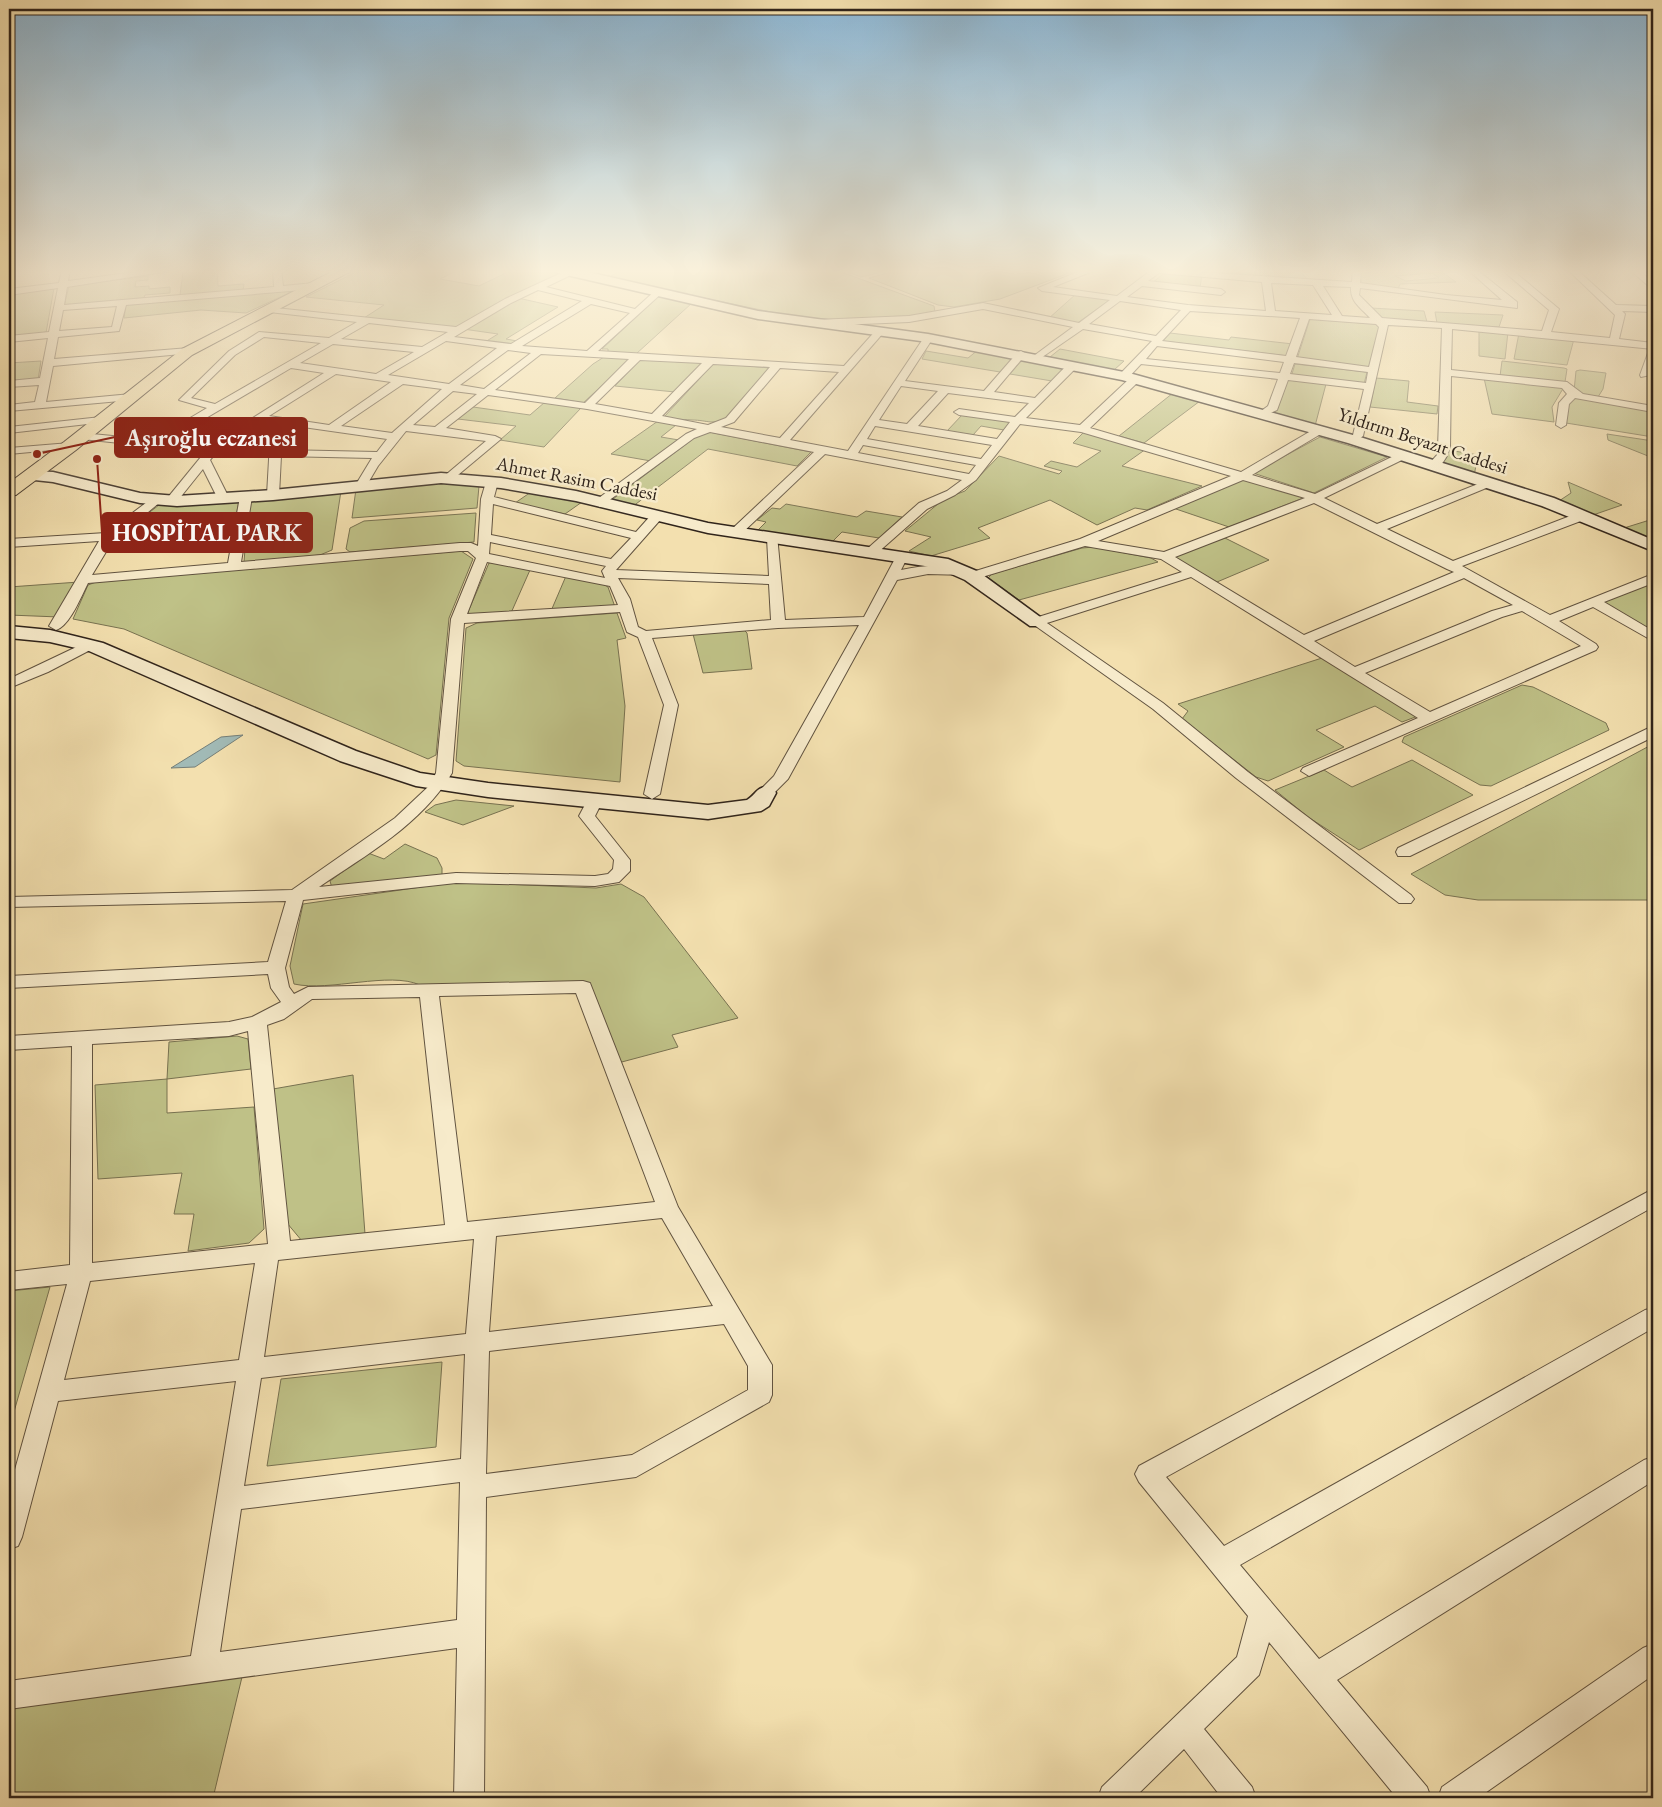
<svg xmlns="http://www.w3.org/2000/svg" width="1662" height="1807" font-family="'EB Garamond',serif">
  <rect width="100%" height="100%" fill="#f3e0af"/>
  <filter id="stains"><feTurbulence type="fractalNoise" baseFrequency=".004" numOctaves="4"/><feColorMatrix values="0 0 0 0 .2 0 0 0 0 .09 0 0 0 0 .02 0 0 0 .5 -.17"/></filter>
  <radialGradient id="worn" r=".72"><stop offset=".6" stop-color="#630" stop-opacity="0"/><stop offset="1" stop-color="#630" stop-opacity=".3"/></radialGradient>
  <path fill="#bfc187" stroke="#787251" fill-rule="evenodd" d="M201,269H217L218,286L244,284L243,291L180,295L183,272Z
    M362,269H460L440,279L479,286L514,269H538L560,274L503,300L454,328L364,318L384,305L306,297Z
    M623,269H833L934,306L935,312C888,320 838,322 790,316L608,278Z
    M839,269H896L861,277Z
    M903,269H1080L1000,299L954,307L938,305L869,278Z
    M1222,269H1298L1309,281L1202,271Z
    M1360,269H1443L1445,271L1442,272L1456,282L1400,284L1398,289L1361,284ZM1432,273L1439,278L1406,281L1395,276Z
    M1167,271L1202,274L1200,288L1152,283Z
    M148,276V280L136,281L135,287L149,286V289L170,287V293L145,295L143,300L64,306L69,286Z
    M54,288L46,333L9,337V293Z
    M284,291L291,292L246,313L201,310L124,318L126,304Z
    M1076,294L1111,299L1076,324L1048,319Z
    M659,296L692,303L636,354L608,352V349H602Z
    M518,298L558,307L506,339L517,341L511,345L485,342L498,334L463,329Z
    M1371,308L1424,311L1427,322L1379,320Z
    M1435,312L1503,315L1499,327L1437,323Z
    M1310,319L1375,324L1380,327L1371,367L1364,368L1297,359Z
    M1479,330L1508,332L1505,359L1479,356Z
    M1170,333L1229,340L1231,337L1293,344L1288,356L1163,341Z
    M1519,333L1574,339L1567,365L1514,359Z
    M1060,349L1124,361L1114,370L1050,357Z
    M978,350L1015,357L1000,372L922,359L926,351L968,358Z
    M604,357L631,359L583,403L555,398L593,364Z
    M641,359L704,363L675,392L615,386Z
    M1023,359L1065,368L1052,381L1010,374Z
    M41,361L38,380L9,382V363Z
    M1502,361L1564,368L1567,369L1565,382L1561,383L1500,376Z
    M714,363L770,368L728,417C712,426 708,420 692,420C680,419 676,420 664,417Z
    M1295,364L1367,372L1364,384L1291,377Z
    M1580,370L1606,373L1603,389L1598,397L1581,395L1574,391L1576,371Z
    M1376,378L1409,381L1407,402L1438,406L1437,414L1370,407Z
    M1484,378L1564,387L1552,407L1554,422L1492,414Z
    M1288,380L1326,384L1315,426L1273,413L1277,410Z
    M1173,393L1200,401L1144,443L1119,436Z
    M1575,398L1653,411V437L1566,423L1569,403Z
    M545,402L581,408L544,447L500,440L516,426L458,419L473,407L530,415Z
    M962,415L1010,422L1004,430L981,426L973,435L947,431Z
    M658,421L676,425L661,437L679,440L651,461L611,454Z
    M709,432L811,452L797,466L708,449L632,507L609,502L701,433Z
    M1084,432L1146,449L1122,466L1202,486L1147,510L1135,508L1097,525L1050,500L978,528L990,538L931,556L909,551L931,537L905,531L944,499L965,491L999,456L1059,474L1062,471L1044,466L1051,461L1077,467L1101,451L1073,443Z
    M1607,434L1653,441V458L1608,440Z
    M1320,437L1387,457L1314,493L1253,473Z
    M1448,450L1478,455L1474,476L1441,465L1447,457Z
    M1245,478L1306,497L1229,527L1173,508Z
    M442,482L479,486L477,508L352,518L356,489Z
    M1568,482L1622,505L1593,515L1559,501L1571,493Z
    M341,491L332,550L320,555L244,562L246,536L282,534L284,522L246,525L251,499Z
    M531,492L582,502L565,514L515,503Z
    M239,500L234,528L117,537L159,505Z
    M786,504L857,517L866,511L902,517L879,538L842,532L832,542L756,532L766,522L757,520L772,508L780,509Z
    M476,513L474,542L350,552L346,549L350,528L364,521Z
    M1653,519V540L1624,528Z
    M1225,538L1269,560L1217,582L1172,556Z
    M1094,547L1151,558L1158,562L1019,600L988,578L992,574L1082,548Z
    M461,551L473,559L449,618L436,755L428,759L124,629L73,619L88,585L96,582Z
    M493,562L530,570L511,613L470,616L468,612L489,563Z
    M566,576L603,584L608,587L615,607L551,611Z
    M79,582L59,617L9,615V587Z
    M1653,583V632L1604,602Z
    M617,613L626,638L617,640L625,706L620,782L464,766L456,761L466,628L477,623Z
    M743,629L747,633L752,669L703,673L693,634Z
    M1322,658L1418,716L1402,722L1375,706L1316,730L1344,747L1268,781L1256,777L1182,719L1188,711L1178,704Z
    M1522,685L1533,687L1606,723L1609,730L1491,786L1480,785L1402,742L1404,737Z
    M1653,744V900H1478L1445,895L1411,874Z
    M1412,760L1473,795L1359,850L1308,817L1275,790L1324,770L1352,787Z
    M456,800L514,806L463,825L425,812L435,805Z
    M405,844L437,858L442,868V876L332,888L330,881L368,853L384,859Z
    M456,882L596,888L621,884L644,897L738,1018L672,1035L678,1047L618,1063L585,982L420,985C389,971 330,992 294,984L290,966L303,904Z
    M237,1036L248,1039L251,1069L167,1079V1113L254,1107L264,1229L249,1243L188,1251L194,1214H174L182,1173L98,1179L95,1085L167,1079L169,1042Z
    M353,1075L365,1234L302,1241L287,1223L273,1089Z
    M50,1287L9,1429V1291Z
    M442,1362L436,1447L267,1466L281,1379Z
    M242,1677L213,1798H9V1707Z"/>
  <path fill="#a1bab6" stroke="#747e78" d="M243,735L195,767L171,768L221,737Z"/>
  <g fill="none" stroke-linecap="round" stroke-linejoin="round">
    <g stroke="#615340" stroke-width="2">
      <path id="street" d="M62,269H70L68,281L157,269H182L67,287L64,305L274,287L273,269H281L283,286L314,283L318,286L314,289L126,305L119,331L58,337L54,359L189,348L192,349V353L53,366L46,402L131,394L136,397L131,400L9,411V405L35,402L39,385L9,387V381L40,378L48,338L9,342V336L49,332L58,288L9,295V289L59,283ZM117,306L112,327L59,331L63,310Z
        M570,269L574,272L573,274L546,287L635,309L656,290L663,292L598,351L844,366L878,328H884V332L790,440L848,451L925,336L928,335L933,338L905,381L984,391L1018,352L1021,351L1026,354L994,392L1035,398L1069,363H1077V367L1026,418L1080,425L1128,380L1142,378V382L1136,384L1090,428L1241,472L1316,428H1324V432L1252,475L1315,494L1398,454H1406V458L1324,498L1377,524L1483,482H1491V486L1387,529L1453,561L1578,513H1586L1588,516L1586,519L1462,566L1550,615L1653,574V583L1604,602L1653,631V641L1593,607L1559,621L1596,644L1598,647L1596,650L1309,776L1301,771L1303,768L1418,718L1191,577L1047,623L1163,703L1248,772L1411,895L1414,899L1411,903H1399L1236,778L1153,709L1030,622L1032,619L1182,572L1161,559L1085,546L972,580L967,579L966,575L928,574L897,580L788,779L771,796L765,798L757,793L774,776L859,625L778,628L652,638L678,705L660,794L652,799L644,794L664,705L638,637L627,632L620,612L464,623L452,773C422,824 366,855 319,887L456,873L595,876L608,874L613,869L614,860L579,816L588,799L594,797L602,802L595,816L630,860V871L619,882L595,886L456,883L303,900L285,968L289,987L294,994L308,987L583,981L590,983L678,1207L772,1365V1395L769,1402L636,1477L486,1497L484,1798H454L457,1648L9,1709V1681L191,1656L236,1381L58,1401L22,1537L18,1546L9,1549V1491L67,1284L9,1290V1272L70,1265L72,1046L9,1050V1036L229,1022L252,1017L281,1002L271,988L268,974L9,988V976L268,962L286,901L9,907V897L292,890L395,818L429,786L436,773L451,619L476,558L468,551H460L88,583C82,595 69,627 56,630L49,626L99,541L9,547V539L106,533L155,496L159,497V503L112,542L92,575L228,563L240,497L246,493L252,497L241,562L460,543H471L478,546L481,499L486,482L492,479L498,482L494,497L636,532L653,513H661L663,516L661,519L616,570L769,576L767,538L773,534L777,535L785,620L864,617L898,553H906L908,556L901,570C923,565 946,564 968,569L969,573L1080,539L1231,476L1081,432L1020,424L976,480L955,495L927,509L875,555H867L865,552L867,549L919,503L947,491L962,480L825,454L740,535H732L730,532L732,529L814,452L710,432L694,438L600,507L594,503L596,500L686,434L697,429L587,409L488,395L446,428L495,436L501,439L452,480H444L442,478L486,441L406,431L378,466L365,488H357L355,486L372,458L281,456L279,495L273,499L269,498L267,495L270,442L291,426L260,421L219,449L210,460L229,498L227,501H219L203,469L175,504L171,505L165,501L205,452L82,439L77,436L82,433L153,440L207,408L179,400L229,351L259,332L329,338L357,322L269,312L264,309L266,307L456,327L505,299ZM538,290L582,301L511,344L454,337L511,303ZM591,304L630,313L587,351L522,346ZM369,323L448,332L422,347L341,339ZM264,337L321,343L215,404L191,398L235,355ZM446,341L497,348L449,384L388,375ZM333,344L414,352L376,374L300,363ZM508,350L531,353L484,389L460,385ZM541,354L629,359L585,403L495,390ZM640,360L702,363L652,414L595,404ZM713,364L770,367L726,418L708,425L662,416ZM291,368L324,373L210,445L167,441ZM780,368L839,372L780,438L721,427L734,422ZM336,374L391,382L329,425L269,416ZM403,384L442,389L392,433L341,426ZM901,386L938,391L907,424L879,420ZM453,391L477,394L435,427L413,425ZM948,393L1029,403L1015,417L959,409L954,412L959,415L1010,422L997,439L918,426ZM875,426L992,445L981,459L867,439ZM303,427L387,439L377,452L281,450V443ZM863,445L976,465L969,474L858,453ZM1243,480L1305,498L1164,552L1098,541ZM1314,503L1447,569L1454,572L1304,635L1175,557ZM493,504L631,538L611,559L491,535ZM490,542L606,566L602,571L605,578L489,554ZM487,562L610,586L618,605L467,614ZM618,578L769,584L771,620L646,631L638,627L630,599ZM1464,578L1513,605L1492,611L1355,667L1314,641ZM1522,611L1581,646L1430,712L1365,673L1502,617ZM576,993L655,1202L467,1222L439,996ZM420,997L445,1225L290,1241L267,1025L284,1019L312,999ZM248,1031L268,1244L92,1263V1044L229,1036ZM662,1218L713,1306L489,1332L496,1236ZM474,1239L466,1334L264,1357L278,1260ZM255,1263L239,1360L64,1380L90,1281ZM724,1324L748,1366V1390L632,1455L486,1474L489,1351ZM465,1354L461,1459L244,1486L261,1378ZM460,1482L457,1620L220,1652L241,1509Z
        M1085,269H1098L1053,287L1117,296L1153,269L1352,282L1353,269H1361L1360,283L1446,295L1502,300L1467,269H1476L1517,302V308L1360,288L1359,295L1382,318L1542,331L1549,310L1501,269H1511L1559,309L1551,332L1610,338L1615,315L1567,269H1576L1616,305L1653,306V312L1622,311L1625,314L1619,339L1653,343V349L1452,329L1451,370L1567,382L1583,394L1653,406V412L1575,398L1569,404L1566,425L1561,428L1556,425L1559,403L1567,394L1562,388L1451,376L1450,448C1447,457 1442,467 1433,469L1427,466L1437,455L1438,448L1442,328L1388,325L1363,436L1354,443L1348,440L1353,435L1364,389L1288,380L1277,410L1262,417L1257,414L1268,406L1278,379L1141,364L1128,378H1120V374L1152,341L1083,329L1038,360L1033,357L1035,355L1073,327L983,309L909,322L815,326L810,323L815,320L909,316L983,303L1079,323L1110,300L1042,291L1038,288ZM1159,273L1262,282L1266,311L1188,305L1127,297L1142,286L1221,295L1225,292L1221,289L1148,281ZM1271,283L1313,285L1332,315L1275,311ZM1323,286L1351,287C1350,302 1361,308 1370,318L1342,316ZM1120,301L1181,310L1156,336L1089,324ZM1190,311L1300,318L1286,356L1162,341ZM1309,319L1376,324L1379,327L1369,367L1296,357ZM1157,346L1284,362L1280,373L1146,359ZM1294,363L1368,372L1366,383L1290,374Z
        M1629,269H1638L1653,283V290Z
        M1653,350V366L1650,375L1641,377L1640,375L1648,353Z
        M101,417L106,420L105,422L9,433V427Z
        M70,443L76,446L74,448L9,454V448Z
        M89,641L94,642L96,645L94,648L48,672L9,688V679Z
        M1653,726V737L1410,856H1398L1396,852L1398,848Z
        M1653,1189V1207L1166,1477L1224,1546L1645,1310L1653,1308V1328L1240,1565L1319,1659L1644,1460L1653,1457V1481L1337,1680L1427,1787L1431,1798H1397L1269,1642L1259,1675L1204,1729L1252,1787L1256,1798H1222L1184,1749L1134,1798H1098L1102,1787L1237,1657L1248,1616L1139,1482L1135,1474L1139,1466Z
        M1653,1644V1675L1478,1798H1438L1442,1787L1643,1648Z"/>
    </g>
    <g stroke="#30241b" stroke-width="3">
      <path id="secondary" d="M552,269H575L758,311L928,334L1129,373L1360,437L1554,498L1653,540V551L1542,506L1348,443L1122,380L928,342L758,319L558,273Z
        M31,471L53,472L140,493L177,496L273,490L441,473L501,478L576,491L708,523L948,559L979,572L1047,622L1044,626H1030L965,580L938,568L708,533L576,501L501,488L441,483L273,500L177,506L140,503L53,482L25,479L23,476L25,473Z
        M9,626L50,630L103,643L356,751L420,773L488,783L708,805L747,800C758,793 757,784 773,788L776,793L769,806L761,811L708,819L488,797L416,786L340,761L89,651L50,642L9,638Z"/>
    </g>
    <g stroke="#30241b" stroke-width="2">
      <path id="primary" d="M337,269H355L192,355L76,450L16,495L9,496V483L64,442L182,349Z"/>
    </g>
    <use href="#street" fill="#f7ebcb" fill-rule="evenodd"/>
    <use href="#secondary" fill="#f7ebcb" fill-rule="evenodd"/>
    <use href="#primary" fill="#f3e0af" fill-rule="evenodd"/>
  </g>
  <linearGradient id="sky" x2="0" y2="1"><stop stop-color="#8bb6d4"/><stop offset="0.52" stop-color="#faf1db"/><stop offset="1" stop-color="#faf1db" stop-opacity="0"/></linearGradient>
  <rect width="1662" height="522" fill="url(#sky)"/>
  <g text-anchor="middle" stroke-width="5" stroke-linejoin="round" paint-order="stroke">
    <g font-size="19" fill="#30241b" stroke="#f7ebcb">
      <text transform="translate(1423 440) rotate(18)" y="7">Yıldırım Beyazıt Caddesi</text>
      <text transform="translate(577 478) rotate(11)" y="7">Ahmet Rasim Caddesi</text>
    </g>
  </g>
  <path fill="none" stroke="#8f2418" stroke-width="2" d="M37 454L115 437M97 459L102 532"/>
  <g fill="#8f2418" stroke="#f7ebcb" stroke-width="2">
    <circle cx="37" cy="454" r="5"/>
    <circle cx="97" cy="459" r="5"/>
  </g>
  <g fill="#8f2418" stroke="#8f2418" stroke-width="2">
    <rect x="115" y="418" width="192" height="39" rx="5"/>
    <rect x="102" y="513" width="210" height="39" rx="5"/>
  </g>
  <g font-size="24" text-anchor="middle" font-weight="bold" fill="#fff">
    <text x="211" y="446">Aşıroğlu eczanesi</text>
    <text x="207" y="541">HOSPİTAL PARK</text>
  </g>
  <rect width="1662" height="1807" fill="none" stroke="#f3e0af" stroke-width="30"/>
  <rect x="10" y="10" width="1642" height="1787" fill="none" stroke="#30241b" stroke-width="2.5"/>
  <rect x="15" y="15" width="1632" height="1777" fill="none" stroke="#30241b"/>
  <rect width="100%" height="100%" filter="url(#stains)"/>
  <rect width="100%" height="100%" fill="url(#worn)"/>
</svg>
